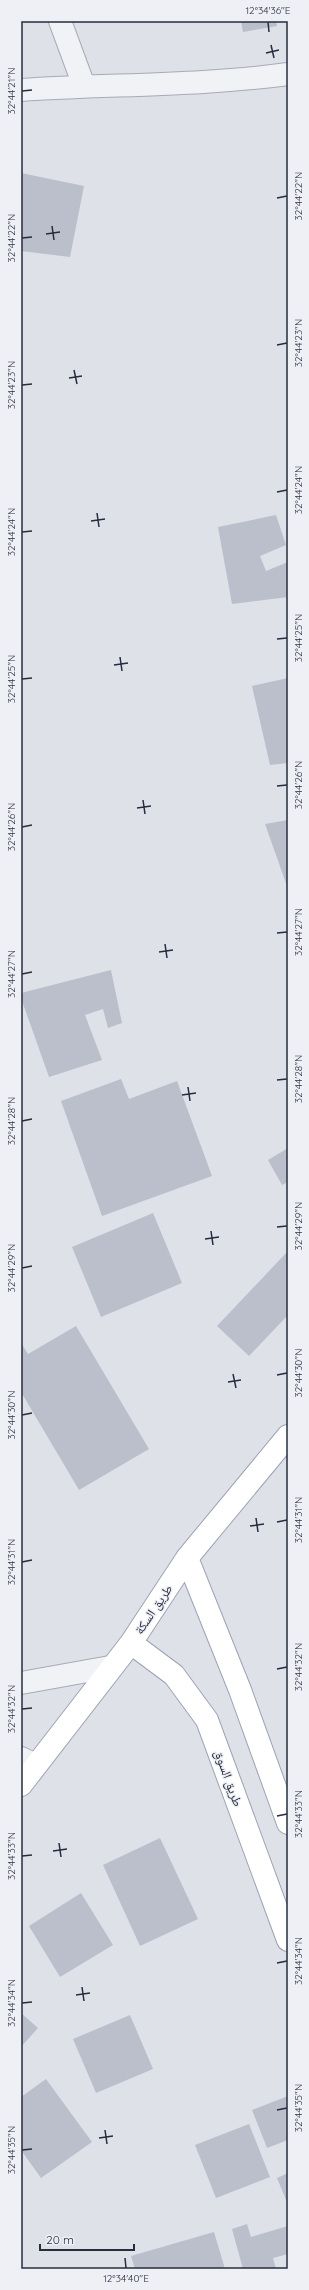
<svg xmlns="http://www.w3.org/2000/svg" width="309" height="2290" font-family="Quicksand,'Noto Naskh Arabic',sans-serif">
  <rect width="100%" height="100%" fill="#dee1e8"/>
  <path fill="#bbbfcb" d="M241,21H276L277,26L243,32Z
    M21,173L84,186L70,257L21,251Z
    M276,515L286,545L260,556L266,571L288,562V597L232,604L218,527Z
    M288,678V763L270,765L252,686Z
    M288,820V889L265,824Z
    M111,970L122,1023L108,1028L103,1009L85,1015L102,1060L49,1077L21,998V993Z
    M121,1079L129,1099L177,1081L212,1176L102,1216L61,1101Z
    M288,1148V1182L282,1185L268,1160Z
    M153,1213L182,1283L101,1317L72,1247Z
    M288,1251V1315L249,1356L217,1326Z
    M76,1326L149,1449L79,1490L21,1392V1343L28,1354Z
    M160,1838L198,1919L140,1946L103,1865Z
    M81,1893L113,1945L60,1977L29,1926Z
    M21,2013L38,2028L21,2047Z
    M130,2015L153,2069L96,2093L73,2039Z
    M46,2079L92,2142L41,2178L21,2150V2097Z
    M288,2096V2140L267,2148L252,2110Z
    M249,2124L270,2177L216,2198L195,2145Z
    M288,2173V2200H286L277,2178Z
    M247,2224L251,2237L288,2226V2254L273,2258L276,2269H243L232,2229Z
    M214,2232L225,2269H135L131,2256Z"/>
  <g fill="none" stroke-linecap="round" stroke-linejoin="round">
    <g stroke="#a7abb5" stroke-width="24">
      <path id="street" d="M60,21L84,86
        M21,90C110,84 200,86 288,74
        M21,1683L110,1667
        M21,1758L36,1765"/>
    </g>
    <g stroke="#9da3b4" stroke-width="24">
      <path id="primary" d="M187,1558L240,1690L288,1823
        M131,1643L174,1675L207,1720L288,1940
        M21,1785L131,1643L187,1558L288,1436"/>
    </g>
    <use href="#street" stroke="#f1f2f6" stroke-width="22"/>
    <use href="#primary" stroke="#fff" stroke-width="22"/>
  </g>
  <path fill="none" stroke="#272c3f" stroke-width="1.5" d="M268,22L269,32M271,45L274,58M266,53L279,50M22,91L32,90M277,198L287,196M52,226L54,240M46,234L60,232M22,238L32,237M277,345L287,343M74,370L77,384M69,378L82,376M22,385L32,384M277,492L287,490M97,513L99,527M91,521L105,519M22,532L32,531M277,639L287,638M120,657L122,671M114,665L128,663M22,679L32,678M277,786L287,785M143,800L145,814M137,808L151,806M22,827L32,825M277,933L287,932M165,944L167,958M159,952L173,950M22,974L32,972M277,1080L287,1079M188,1087L190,1101M182,1095L196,1093M22,1121L32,1119M277,1227L287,1226M211,1231L213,1245M205,1239L219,1237M22,1268L32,1266M233,1374L236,1388M277,1375L287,1373M228,1382L241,1380M22,1415L32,1413M256,1518L258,1532M277,1522L287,1520M250,1526L264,1524M22,1562L32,1560M277,1669L287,1667M22,1709L32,1708M277,1816L287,1814M59,1843L61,1857M53,1851L67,1849M22,1856L32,1855M277,1963L287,1961M82,1987L84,2001M76,1995L90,1993M22,2003L32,2002M277,2110L287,2108M105,2130L107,2144M99,2138L113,2136M22,2150L32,2149M125,2258L126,2268"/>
  <g text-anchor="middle" stroke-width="3" stroke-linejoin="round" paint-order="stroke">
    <g font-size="13" fill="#272c3f" stroke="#eef0f6">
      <text transform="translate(153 1609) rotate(-56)" y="5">طريق السكة</text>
      <text transform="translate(229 1778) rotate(70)" y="5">طريق السوق</text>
    </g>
  </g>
  <rect width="309" height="2290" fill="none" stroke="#eef0f6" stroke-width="44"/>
  <path d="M40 2244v6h94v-6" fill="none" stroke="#272c3f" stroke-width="2"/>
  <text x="46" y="2244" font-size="12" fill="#272c3f" stroke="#eef0f6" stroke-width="3" paint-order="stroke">20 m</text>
  <rect x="22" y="22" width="265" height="2246" fill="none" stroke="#272c3f" stroke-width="1.5"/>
  <g font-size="10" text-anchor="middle" fill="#272c3f">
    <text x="268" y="14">12°34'36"E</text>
    <text transform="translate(11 91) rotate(-90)" y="4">32°44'21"N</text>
    <text transform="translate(298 196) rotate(-90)" y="4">32°44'22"N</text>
    <text transform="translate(11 238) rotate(-90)" y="4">32°44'22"N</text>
    <text transform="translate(298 343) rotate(-90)" y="4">32°44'23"N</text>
    <text transform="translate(11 385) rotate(-90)" y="4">32°44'23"N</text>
    <text transform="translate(298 490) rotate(-90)" y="4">32°44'24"N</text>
    <text transform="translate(11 532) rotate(-90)" y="4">32°44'24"N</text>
    <text transform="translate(298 638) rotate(-90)" y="4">32°44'25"N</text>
    <text transform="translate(11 679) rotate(-90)" y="4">32°44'25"N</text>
    <text transform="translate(298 785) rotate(-90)" y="4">32°44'26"N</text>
    <text transform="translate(11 827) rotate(-90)" y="4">32°44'26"N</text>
    <text transform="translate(298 932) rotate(-90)" y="4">32°44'27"N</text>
    <text transform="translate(11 974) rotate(-90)" y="4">32°44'27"N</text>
    <text transform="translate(298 1079) rotate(-90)" y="4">32°44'28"N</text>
    <text transform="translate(11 1121) rotate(-90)" y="4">32°44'28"N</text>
    <text transform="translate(298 1226) rotate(-90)" y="4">32°44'29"N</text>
    <text transform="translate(11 1268) rotate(-90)" y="4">32°44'29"N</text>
    <text transform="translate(298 1373) rotate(-90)" y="4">32°44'30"N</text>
    <text transform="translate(11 1415) rotate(-90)" y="4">32°44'30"N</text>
    <text transform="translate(298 1520) rotate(-90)" y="4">32°44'31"N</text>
    <text transform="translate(11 1562) rotate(-90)" y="4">32°44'31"N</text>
    <text transform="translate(298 1667) rotate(-90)" y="4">32°44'32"N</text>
    <text transform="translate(11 1709) rotate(-90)" y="4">32°44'32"N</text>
    <text transform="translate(298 1814) rotate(-90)" y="4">32°44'33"N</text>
    <text transform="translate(11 1856) rotate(-90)" y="4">32°44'33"N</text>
    <text transform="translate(298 1961) rotate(-90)" y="4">32°44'34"N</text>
    <text transform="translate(11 2003) rotate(-90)" y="4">32°44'34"N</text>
    <text transform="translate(298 2108) rotate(-90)" y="4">32°44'35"N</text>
    <text transform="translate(11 2150) rotate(-90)" y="4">32°44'35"N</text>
    <text x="126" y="2282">12°34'40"E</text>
  </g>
</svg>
